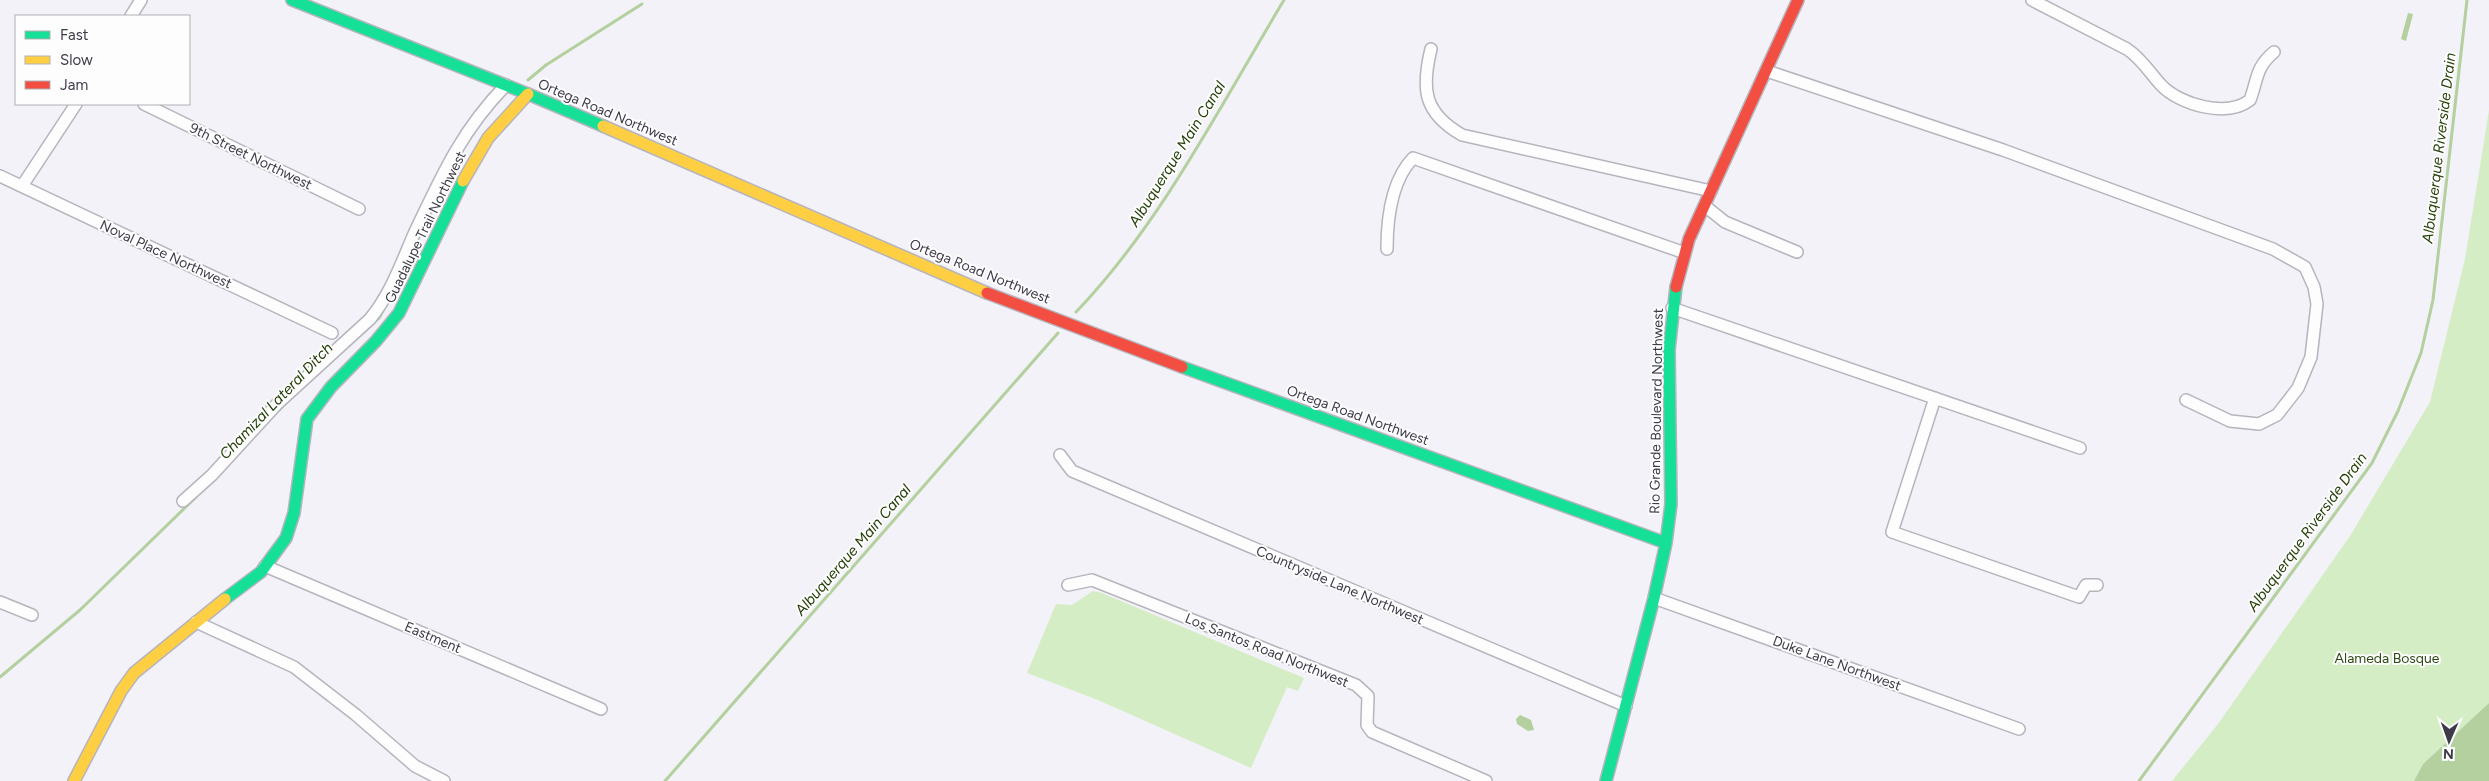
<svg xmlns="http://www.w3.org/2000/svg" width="2489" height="781" font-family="Figtree,sans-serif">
  <rect width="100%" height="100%" fill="#f2f2f8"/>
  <path fill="#d5edc5" d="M2489,110V703L2423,764L2414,781H2172L2218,724L2350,536L2430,402L2465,259Z
    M1093,591L1102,593L1304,678L1298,691L1287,687L1251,768L1098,700L1027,673L1056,604L1072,605Z"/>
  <path fill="#b3d09e" d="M2408,13L2413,14L2406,41L2401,39Z
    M2489,703V781H2414L2423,764Z
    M1520,715L1531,720L1534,730L1528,731L1517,724L1516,719Z"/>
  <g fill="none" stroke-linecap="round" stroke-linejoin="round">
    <path stroke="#b3d09e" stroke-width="3" d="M528,80L546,65L642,4
      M412,251L463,149
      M1076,312C1160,225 1222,103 1284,0
      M357,338L379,318L399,282
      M271,418L286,403
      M0,677L80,610L196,497
      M665,781L1058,333
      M2139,781L2372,463L2398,411L2421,353L2433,300L2467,0"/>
    <g stroke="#b6b4bd" stroke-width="14">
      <path id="street" d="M2032,0L2127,49C2142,59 2149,72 2161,85C2180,105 2227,118 2250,100C2258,79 2255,68 2274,52
        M131,16L141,0
        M1431,49C1421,90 1424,113 1462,135L1711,191
        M1767,71L2003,150L2273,249L2305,267L2314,287L2317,304L2311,357L2298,388L2277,415L2259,424L2230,421L2186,400
        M144,104L359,209
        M0,176L332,333
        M22,186L76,104
        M1705,206L1725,222L1797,252
        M1387,249C1387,218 1391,181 1413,158L1685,253
        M1672,308L2080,448
        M1935,398L1892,532L2079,597L2086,585H2097
        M1060,455L1072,471L1626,706
        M183,501L212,475L277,404L370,319C391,293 401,264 414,234C441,177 461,131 506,85
        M265,566L601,709
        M1068,585L1092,580L1356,685L1368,696L1367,725L1372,732L1486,781
        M1654,598L2019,729
        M0,602L32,615
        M196,622L294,667L356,715L415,766L444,781"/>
    </g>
    <g stroke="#b6b4bd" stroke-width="14">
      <path id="fast" d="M292,0L528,94L603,126
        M1182,367L1666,543
        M225,599L261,572L286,538L294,513L307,419L331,387L376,341L399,313L463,181
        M1606,781L1654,598L1666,543L1671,504L1669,350L1676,287"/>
    </g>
    <g stroke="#b6b4bd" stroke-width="14">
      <path id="slow" d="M603,126L987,293
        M463,181L488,138L528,94
        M74,781L121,691L134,673L225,599"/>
    </g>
    <g stroke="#b6b4bd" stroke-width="14">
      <path id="jam" d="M1676,287L1689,239L1798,0
        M987,293L1182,367"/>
    </g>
    <use href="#street" stroke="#fdfdfe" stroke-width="11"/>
    <use href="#fast" stroke="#16e098" stroke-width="11"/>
    <use href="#slow" stroke="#ffcf43" stroke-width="11"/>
    <use href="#jam" stroke="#f24e42" stroke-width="11"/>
  </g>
  <g text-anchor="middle" stroke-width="4" stroke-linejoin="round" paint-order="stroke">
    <g font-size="14" fill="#3e3b48" stroke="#fdfdfd">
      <text transform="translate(608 112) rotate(23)" y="5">Ortega Road Northwest</text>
      <text transform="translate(251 156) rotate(26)" y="5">9th Street Northwest</text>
      <text transform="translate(425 227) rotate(-64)" y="5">Guadalupe Trail Northwest</text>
      <text transform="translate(166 254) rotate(25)" y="5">Noval Place Northwest</text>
      <text transform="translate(980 271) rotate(22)" y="5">Ortega Road Northwest</text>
      <text transform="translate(1656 411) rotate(-89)" y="5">Rio Grande Boulevard Northwest</text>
      <text transform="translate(1358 415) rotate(20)" y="5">Ortega Road Northwest</text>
      <text transform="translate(1340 585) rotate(23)" y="5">Countryside Lane Northwest</text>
      <text transform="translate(433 637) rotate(23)" y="5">Eastment</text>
      <text transform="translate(1267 650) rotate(22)" y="5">Los Santos Road Northwest</text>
      <text transform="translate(1837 663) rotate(20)" y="5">Duke Lane Northwest</text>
    </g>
    <g font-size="14" fill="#2f4915" stroke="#fdfdfd">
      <text x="2387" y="663">Alameda Bosque</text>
    </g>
    <g font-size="15" font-style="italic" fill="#253f09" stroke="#fdfdfd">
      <text transform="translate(2439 148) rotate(-83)" y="5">Albuquerque Riverside Drain</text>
      <text transform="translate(1177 154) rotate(-58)" y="5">Albuquerque Main Canal</text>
      <text transform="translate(276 401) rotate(-46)" y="5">Chamizal Lateral Ditch</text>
      <text transform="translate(2307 532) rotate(-54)" y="5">Albuquerque Riverside Drain</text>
      <text transform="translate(853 550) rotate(-49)" y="5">Albuquerque Main Canal</text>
    </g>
  </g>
  <rect x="15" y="15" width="175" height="90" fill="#fdfdfd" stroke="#b1afb5"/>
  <rect x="25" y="31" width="25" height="8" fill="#16e098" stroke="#b1afb5"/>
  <text x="60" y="40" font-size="15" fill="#3e3b48">Fast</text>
  <rect x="25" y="56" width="25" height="8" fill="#ffcf43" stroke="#b1afb5"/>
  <text x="60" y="65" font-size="15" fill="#3e3b48">Slow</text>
  <rect x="25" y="81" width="25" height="8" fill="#f24e42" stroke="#b1afb5"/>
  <text x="60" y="90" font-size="15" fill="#3e3b48">Jam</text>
  <g transform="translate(2449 741) rotate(182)" stroke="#fdfdfd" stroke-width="4" paint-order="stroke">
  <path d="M0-4L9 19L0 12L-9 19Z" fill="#3e3b48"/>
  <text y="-8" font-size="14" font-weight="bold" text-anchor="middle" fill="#3e3b48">N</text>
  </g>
</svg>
